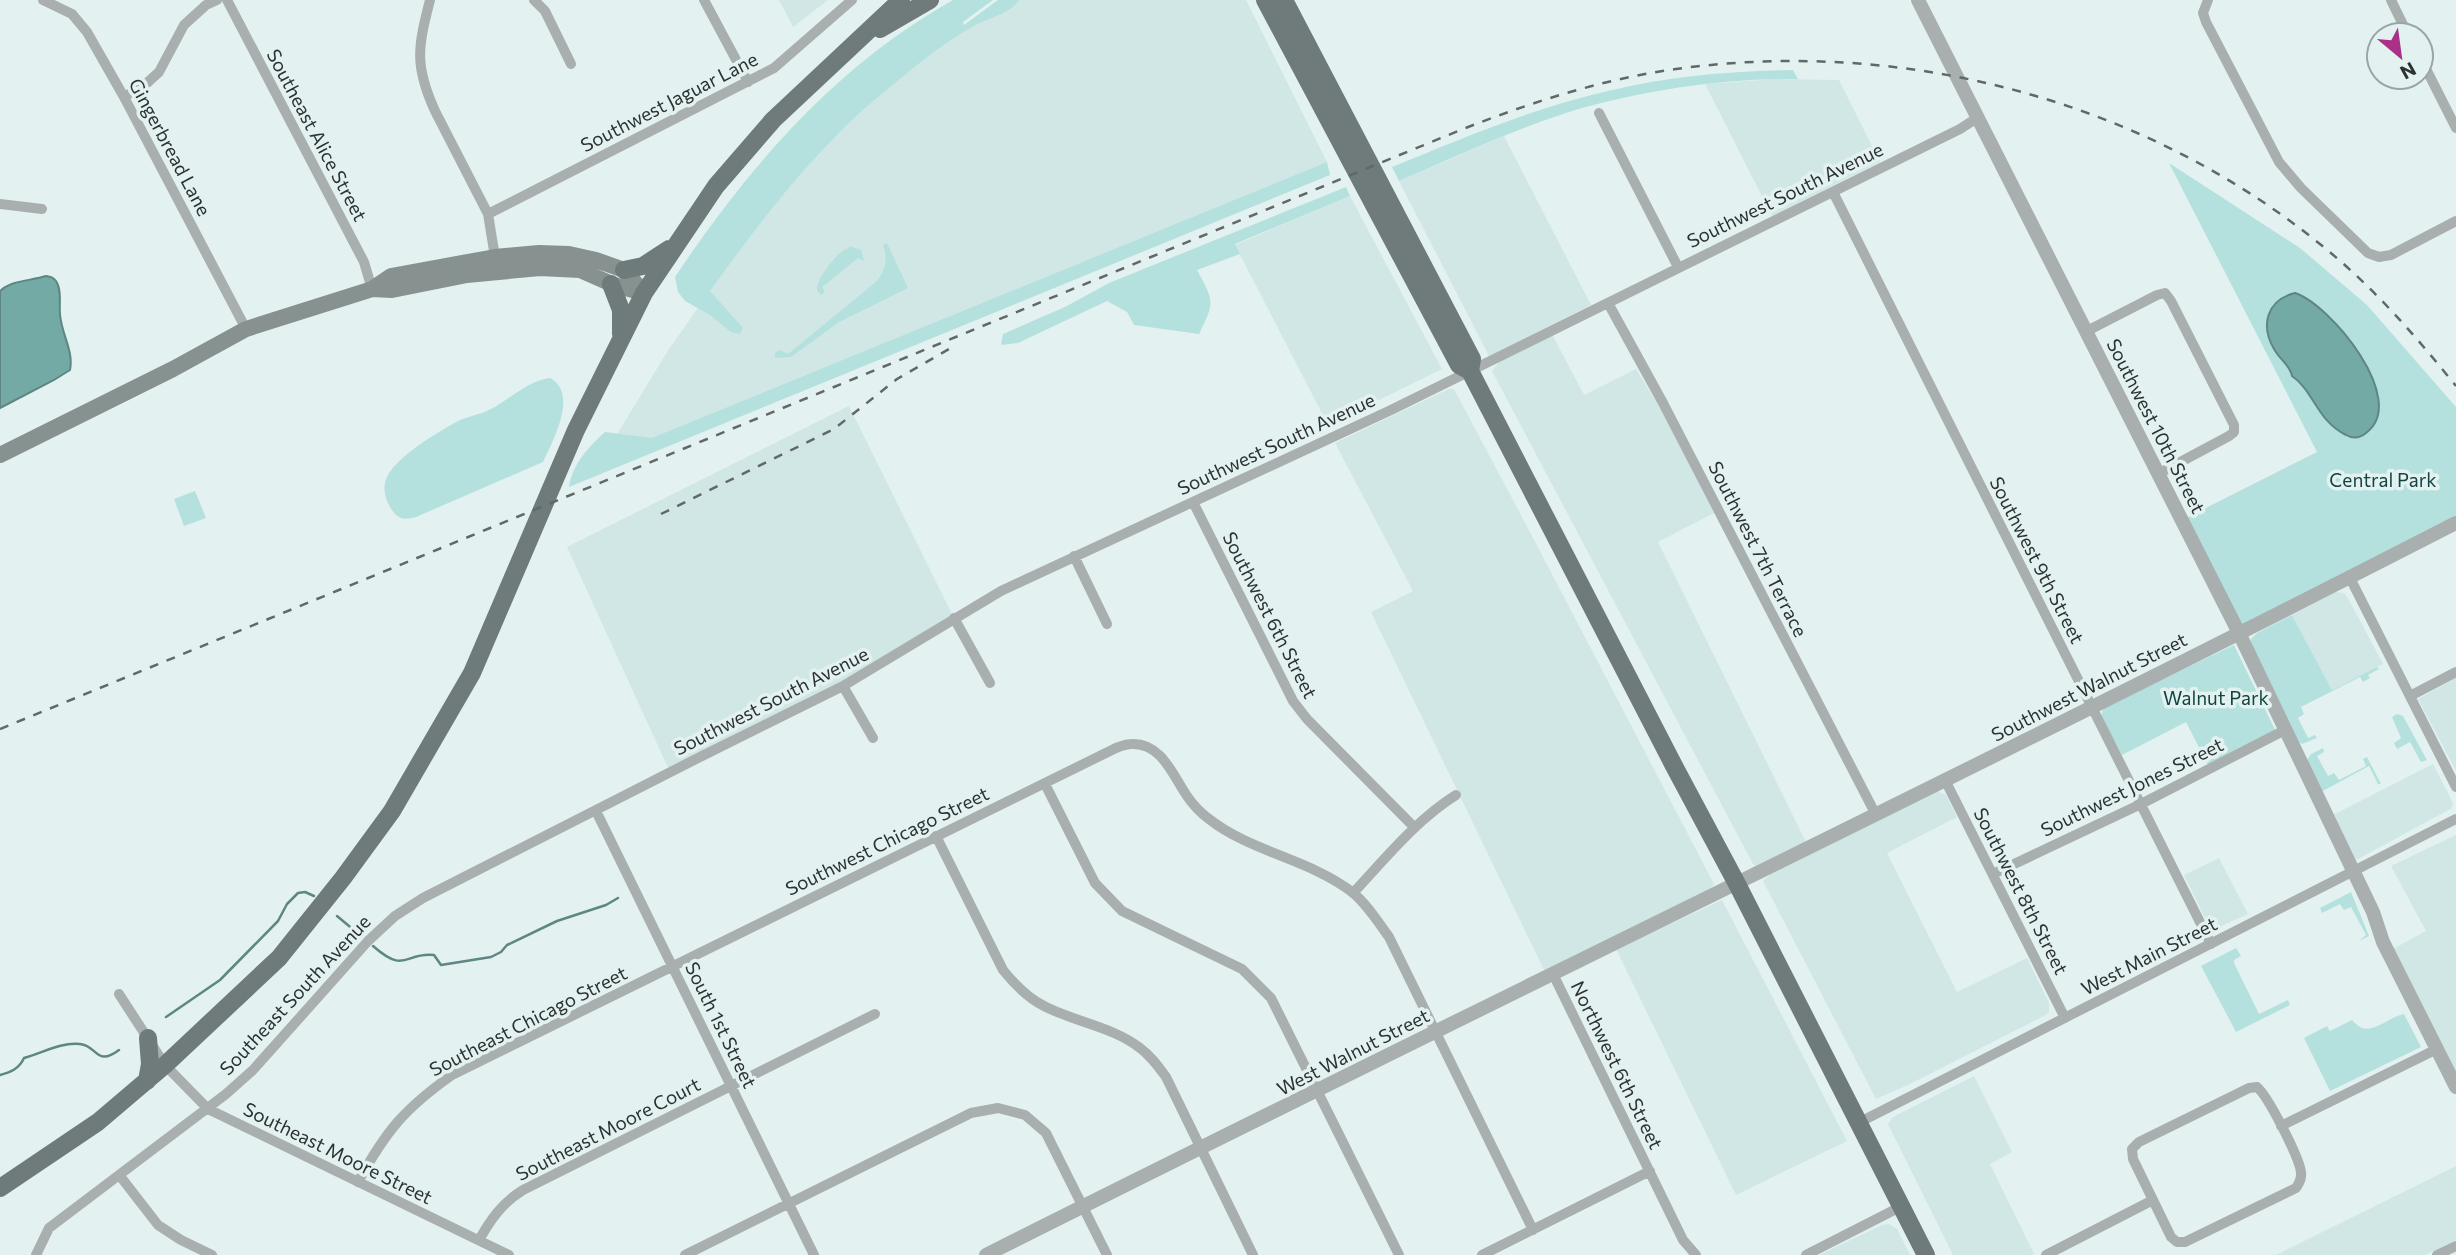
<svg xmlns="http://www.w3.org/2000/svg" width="2456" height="1255" font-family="Commissioner,sans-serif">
  <rect width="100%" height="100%" fill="#e3f2f1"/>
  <path fill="#d0e7e5" d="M779,0H828L793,27Z
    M1002,0H1246L1327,162L602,459L667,352L759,221L828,143L871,103L936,48Z
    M1775,79L1839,80L1880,162L1772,216L1705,84Z
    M1504,136L1591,305L1489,356L1399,181Z
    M1350,196L1442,369L1328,425L1235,245Z
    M1552,334L1584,395L1636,369L1663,413L1714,513L1658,542L1806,842L1756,866L1753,864L1492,371L1500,361Z
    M1449,389H1454L1531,534L1714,884L1711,888L1545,972L1371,612L1413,591L1335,443Z
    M849,406L954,618L928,635L670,772L567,547Z
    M2336,592L2344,593L2348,598L2383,664L2332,690L2292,615Z
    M2456,678V771L2418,699Z
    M2433,764L2453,803L2452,808L2358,859L2353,858L2331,816Z
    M1937,791L1946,795L1957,817L1887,853L1957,992L2027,958L2049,1003V1012L2046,1015L1908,1085L1876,1099L1763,881L1770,874Z
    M2456,835V1073L2393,949L2426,931L2391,866Z
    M2219,858L2248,914L2217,928L2208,924L2184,875Z
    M1722,900L1847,1141L1736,1195L1616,949Z
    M1974,1076L2012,1152L1990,1164L2034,1254L2031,1255H1953L1888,1124L1893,1117Z
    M2456,1166V1240L2425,1255H2276Z
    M1889,1224L1897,1229L1910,1255H1819L1882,1225Z"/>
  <path fill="#b4e1de" d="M953,0H993L963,22L964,25L998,0H1019C1011,14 987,18 974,26C941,44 912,69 883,93C815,149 761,220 710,291L743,328L740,334L731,332L710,315L685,301L678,292L675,277C748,167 837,65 953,0Z
    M1793,70L1798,79C1726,78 1652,89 1582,108C1519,127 1459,155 1399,181L1392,167C1463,138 1533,108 1608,91C1669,76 1731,71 1793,70Z
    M1327,162L1330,175L569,487C572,465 589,446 605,432L652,438Z
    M2169,163L2300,248L2367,305L2456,407V523L2239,633L2182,520L2317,452Z
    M1346,187L1350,196L1235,244L1240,254L1197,270C1214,301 1215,302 1199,334L1134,325L1127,312L1107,301L1018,343L1001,345L1003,334L1065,307L1109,283Z
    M887,243L908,288L839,322L791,357L775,358V353L780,350L788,354L877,281C886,269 888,259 883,245Z
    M849,246L861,250L864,261L858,258L822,287L825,292L821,295L817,290C816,279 838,250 849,248Z
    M550,378C579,393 553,441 543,462L416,517C403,520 398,520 390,507C385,498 382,488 387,477C397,456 438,432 458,421C468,416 479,415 489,410C509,400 527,381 550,378Z
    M195,491L206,518L184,526L174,499Z
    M2292,615L2332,690L2377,667L2379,669L2368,675L2370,678L2363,682L2360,677L2301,707L2304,714L2298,718L2308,738L2315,735L2317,738L2302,744L2299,742L2251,643V639L2257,633Z
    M2234,645L2277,734L2210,769L2186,722L2122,755L2101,717L2103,708Z
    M2397,714L2403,716L2427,760L2421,762L2410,742L2397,749L2394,743L2401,738L2392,717Z
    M2323,748L2324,752L2317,756L2328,776L2334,773L2339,780L2366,766L2363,759L2367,757L2381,784H2378L2369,766L2321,792L2307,760L2311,754Z
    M2351,892L2369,936L2359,941L2366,935L2351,907L2344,910L2340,904L2322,913L2320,908Z
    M2236,948L2241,956L2234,960V963L2259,1014L2288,1000L2290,1005L2236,1032L2201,966Z
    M2404,1014L2421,1047L2330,1091L2304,1038L2327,1026L2330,1031L2352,1020C2369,1041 2384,1018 2404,1014Z"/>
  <path fill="#74aaa6" stroke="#5e8683" stroke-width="2" d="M46,276C51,277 53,277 56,281C62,290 59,305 60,314C61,333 74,351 70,370L54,380L0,408V291C12,280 30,281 46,276Z
    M2295,293C2330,304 2410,401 2366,433C2360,438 2353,439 2346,435C2317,421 2314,391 2292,376C2290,365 2280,360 2274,349C2260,325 2267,300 2295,293Z"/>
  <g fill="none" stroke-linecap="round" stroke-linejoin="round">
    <path stroke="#5e8683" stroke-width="2.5" d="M337,916L361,936
      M373,946C406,975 404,952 434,955L441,965L491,957L501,952L507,945L557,921L606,905L618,898
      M166,1017L220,980L278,921L287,904L298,893L305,892L314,896
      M0,1075C11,1072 19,1069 24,1058C43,1053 60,1042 80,1044C98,1046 96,1067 119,1050"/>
    <path stroke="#a9afaf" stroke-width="10" d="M43,0L72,14L87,32L124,97L246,329
      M227,0L364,262L372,289
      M430,0C418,47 414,65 435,111L488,214L496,263
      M534,0L545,11L571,64
      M704,0L748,82
      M2208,0L2203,13L2206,22L2279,162L2301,188L2368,253L2379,257L2391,255L2456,221
      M2391,0L2408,35
      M2421,59L2456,128
      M124,97L147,83L159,72L184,25L206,5L217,0
      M1599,113L1678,267
      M1833,192L2211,944
      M0,204L42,209
      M488,214L774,68L852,0
      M1608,303L1663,403L1875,813
      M2087,331L2157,295L2165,293L2171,301L2234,425V432L2229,436L2158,474
      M1193,502L1293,701L1307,719L1414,827
      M1074,556L1107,624
      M2350,578L2456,787
      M954,618L990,683
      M843,686L873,738
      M2410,696L2456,672
      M1945,780L2065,1018
      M1045,784L1095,883L1122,911L1242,969L1271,998L1399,1255
      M596,811L814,1255
      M936,836L1003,970C1015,985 1028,998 1044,1006C1075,1022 1113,1027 1140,1048C1151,1056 1158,1066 1166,1077L1253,1255
      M1993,874L2141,804L2285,730
      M1353,893C1385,859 1416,820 1456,795
      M1553,974L1683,1240L1696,1255
      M119,994L165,1065L208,1109L509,1255
      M2257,1087C2268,1096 2299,1157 2301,1172C2302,1179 2299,1183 2296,1188L2185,1242H2177L2171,1237L2133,1159L2132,1149L2139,1142L2249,1088Z
      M1858,1123L2456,819
      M2281,1126L2437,1049
      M120,1176L158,1225L181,1240L212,1255
      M358,1182C386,1131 404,1109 452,1075L1116,748C1121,746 1127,744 1132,744C1162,743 1173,776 1187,796C1193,805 1201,813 1209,819C1251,852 1309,859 1352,892C1367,904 1378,922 1389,937L1533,1230
      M479,1240C491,1219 502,1203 523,1190L875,1014
      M36,1255L49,1228L226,1094L253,1070L368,941L395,916L423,898L702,756L843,686L1001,591L1391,410L1960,129L1977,118
      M685,1255L971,1113L998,1108L1025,1115L1046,1133L1107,1255
      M1482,1255L1650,1171
      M1806,1255L1902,1206
      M2046,1255L2153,1200
      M2437,1255L2456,1246"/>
    <path stroke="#a9afaf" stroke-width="14" d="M1918,0L2239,633L2373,912L2383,942L2456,1087
      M986,1255C1475,1009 1969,773 2456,523"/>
    <path stroke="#879190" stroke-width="16" d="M372,289L392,290L467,275L540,268L580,270L614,285L644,293
      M0,455L173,369L246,329L372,289L391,276L495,257L539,253L569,254L596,260L624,270L644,293"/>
    <path stroke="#6f7b7a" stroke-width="18" d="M1265,0L1459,365L1470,371L1673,764L1736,882L1926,1255
      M1284,0L1472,359L1470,371
      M880,29L930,0
      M624,270L643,266L669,249
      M611,284L621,310V334
      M147,1081L150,1064L148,1038
      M0,1188L98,1122L165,1065L279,958L343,878L392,811L472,673L576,430L644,293L716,186L773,120L901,0"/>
    <path stroke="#606868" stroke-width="2.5" stroke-dasharray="9 9" stroke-linecap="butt" d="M661,514L834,429L897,379L949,349
      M0,729L1463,129C1532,102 1603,79 1676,69C1915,36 2166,106 2347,267C2387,303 2422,344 2456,386"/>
  </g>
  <g text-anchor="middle" stroke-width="7" stroke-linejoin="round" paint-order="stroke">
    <g font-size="19" fill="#2c3232" stroke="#e3f2f1">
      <text transform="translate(669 102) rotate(-27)" y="7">Southwest Jaguar Lane</text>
      <text transform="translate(317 135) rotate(62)" y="7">Southeast Alice Street</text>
      <text transform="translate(170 147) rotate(62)" y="7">Gingerbread Lane</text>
      <text transform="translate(1785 195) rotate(-26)" y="7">Southwest South Avenue</text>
      <text transform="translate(2156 426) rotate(63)" y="7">Southwest 10th Street</text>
      <text transform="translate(1276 444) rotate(-25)" y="7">Southwest South Avenue</text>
      <text transform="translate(1758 549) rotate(63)" y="7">Southwest 7th Terrace</text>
      <text transform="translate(2037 560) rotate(63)" y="7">Southwest 9th Street</text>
      <text transform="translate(1270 615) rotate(63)" y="7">Southwest 6th Street</text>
      <text transform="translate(2089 687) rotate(-27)" y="7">Southwest Walnut Street</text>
      <text transform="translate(771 701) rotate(-27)" y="7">Southwest South Avenue</text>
      <text transform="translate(2132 787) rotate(-26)" y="7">Southwest Jones Street</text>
      <text transform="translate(887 841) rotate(-26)" y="7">Southwest Chicago Street</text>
      <text transform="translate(2021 891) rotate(63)" y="7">Southwest 8th Street</text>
      <text transform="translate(2149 956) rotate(-27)" y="7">West Main Street</text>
      <text transform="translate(295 995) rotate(-47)" y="7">Southeast South Avenue</text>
      <text transform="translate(528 1021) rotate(-27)" y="7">Southeast Chicago Street</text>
      <text transform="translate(721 1025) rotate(64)" y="7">South 1st Street</text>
      <text transform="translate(1353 1052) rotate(-27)" y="7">West Walnut Street</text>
      <text transform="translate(1617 1065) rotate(64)" y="7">Northwest 6th Street</text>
      <text transform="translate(608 1129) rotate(-27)" y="7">Southeast Moore Court</text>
      <text transform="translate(338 1153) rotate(26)" y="7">Southeast Moore Street</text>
    </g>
    <g font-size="19" fill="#114442" stroke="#e3f2f1">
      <text x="2383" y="487">Central Park</text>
      <text x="2216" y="705">Walnut Park</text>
    </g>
  </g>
  <g transform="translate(2400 56) rotate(151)"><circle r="33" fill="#e3f2f1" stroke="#9aa5a5" stroke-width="2"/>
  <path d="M0-5L12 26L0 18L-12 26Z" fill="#a93288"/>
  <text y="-10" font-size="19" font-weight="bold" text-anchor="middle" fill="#2c3232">N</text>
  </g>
</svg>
